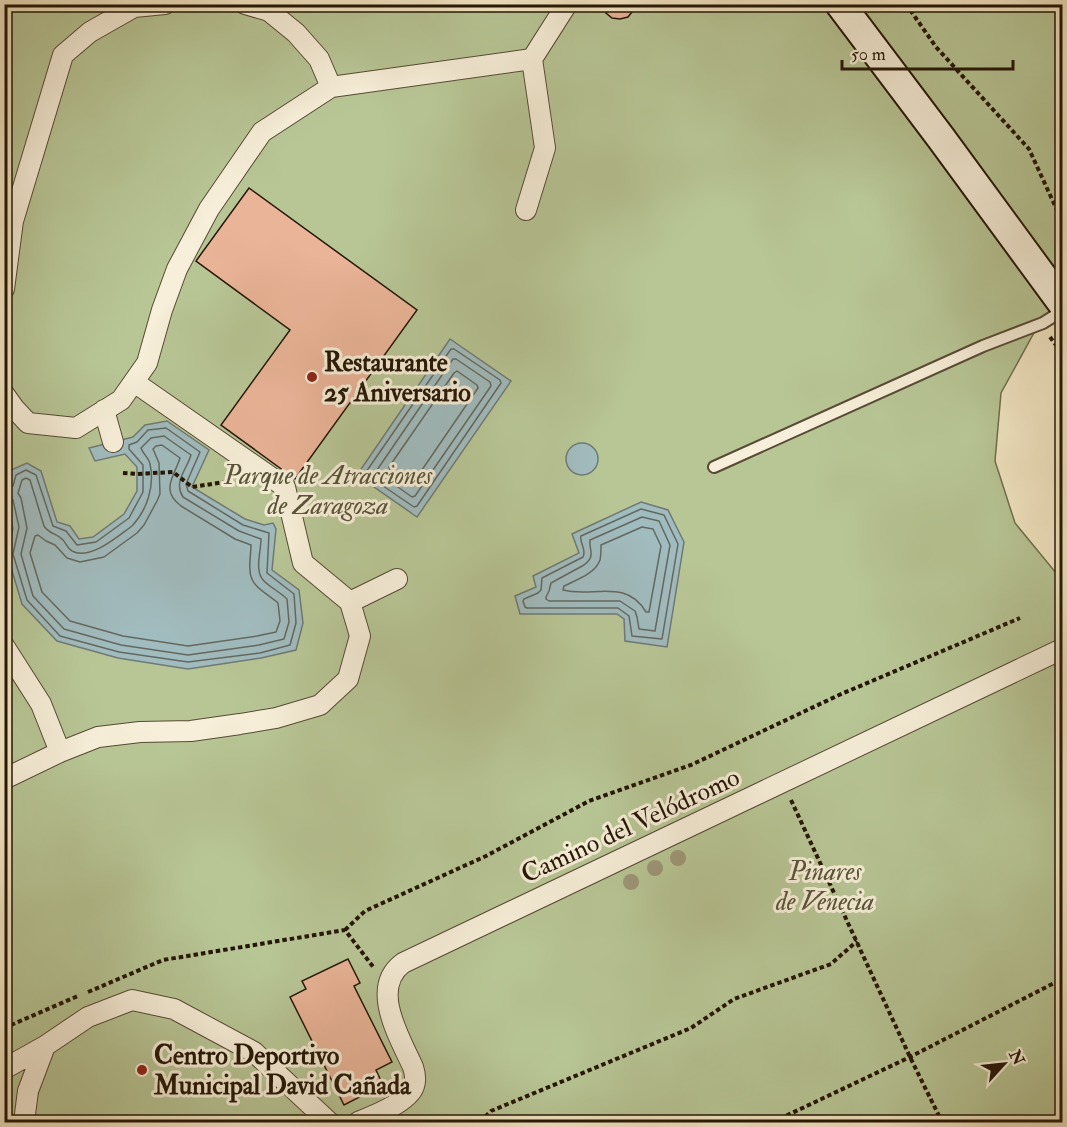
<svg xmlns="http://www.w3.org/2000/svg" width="1067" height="1127" font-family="'IM FELL Double Pica',serif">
  <rect width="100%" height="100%" fill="#f3e7c4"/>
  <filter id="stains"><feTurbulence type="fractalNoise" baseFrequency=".00333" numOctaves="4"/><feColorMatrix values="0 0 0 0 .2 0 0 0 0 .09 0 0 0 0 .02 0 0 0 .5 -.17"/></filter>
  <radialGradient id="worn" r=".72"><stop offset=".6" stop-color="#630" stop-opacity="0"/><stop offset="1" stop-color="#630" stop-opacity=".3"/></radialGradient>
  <path fill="#b8c696" stroke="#6e6e4e" stroke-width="1.5" d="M5,5H1062V312L1035,331L1001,393L995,461L1015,523L1056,573L1062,577V1122H5Z"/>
  <path fill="#a1bcbf" stroke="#6f7a75" stroke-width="1.5" d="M450,339L511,381L417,517L357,475Z
    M167,421L209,450L192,487L245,519L264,525L273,523L276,529L272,570L299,590L303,623L296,650L261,658L188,669L118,658L57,641L22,604L7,554L13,529L5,492L11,470L27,463L41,471L57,522L70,526L79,539L93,537L124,514L137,491V467L125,454L95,461L89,448L133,437L145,425Z
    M566 459a16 16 0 1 1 32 0a16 16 0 1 1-32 0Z
    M641,502L668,510L684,542L667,647L625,641L624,619L617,614H520L515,596L536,587L533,576L579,553L572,534Z"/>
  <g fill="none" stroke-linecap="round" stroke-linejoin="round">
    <path stroke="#626962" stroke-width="1.5" d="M451,349H454L500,380L501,383L417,506L414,507L367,475L366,472Z
      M453,359H456L490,382L491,386L415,496L412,497L378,473L377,470Z
      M457,371L477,385L478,388L413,483L409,484L390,471L389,467L454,373Z
      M166,428L200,452L186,484L188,491L243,525L269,533L267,573L294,594L296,623L290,645L260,653L188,662L119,652L60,636L27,600L13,554L19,527L13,500L6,493L7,490L13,486L16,475L26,470L36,475L53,526L66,531L77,545L96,542L129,518L143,492V465L129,449V445L137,442L148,430Z
      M164,436L191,455C187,469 173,482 183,497L239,531L261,539C261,552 254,571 264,581C271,588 280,592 287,599L289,622L284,639L259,645L188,655L121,645L64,629L33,596L21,554L27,528L21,498L18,493L22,480L26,478L30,480L44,526C50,535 57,533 63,540C66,543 67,548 72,551C90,561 118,536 132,526C147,510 155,486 150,464C149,458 143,454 141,448L151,438Z
      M162,445L180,458C174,477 160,490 181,506L235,539L251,545C251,554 249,562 250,570C250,587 267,593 278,603L280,621L276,632L257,636L188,646L123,636L70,621L42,592L30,553L35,536L38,535L46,541L55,545L67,558L80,562L104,557L137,533L144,525L157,501L160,494L159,463L153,449L156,446Z
      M641,509L664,515L678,544L662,639L632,636L629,616L618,608H527L525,607L523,601L524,599L538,593L541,590L542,578L583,557C587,549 579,543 581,536Z
      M642,517L659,521L670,545L655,631L639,629L637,617L635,611L620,601H549L546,599V597L549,591L551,583L584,565C596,556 589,551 590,540Z
      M642,527L653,529L661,546L649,612H646C626,578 593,598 563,590L564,586C576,580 595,574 600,560C601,555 601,550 601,545Z"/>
  </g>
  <path fill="#eab498" stroke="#231605" stroke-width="1.5" d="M604,4H634V6L632,12L628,17L620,19L612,18L606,13Z
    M249,188L417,310L295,479L221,425L290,330L196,261Z
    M348,959L360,983L354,986L392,1062L376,1070L383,1085L344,1105L290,997L306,989L302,981Z"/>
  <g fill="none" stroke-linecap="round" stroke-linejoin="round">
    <g stroke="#574a35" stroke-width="14">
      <path id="lane" d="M714,467L983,346L1043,323L1062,311"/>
    </g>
    <g stroke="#574a35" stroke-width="22">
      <path id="street" d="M245,4L269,11L296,33L319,59L331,87
        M526,210L545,148L532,59
        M4,289L13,221L63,55L90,32L134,7L165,4
        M4,394L14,408L28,423L76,428L121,400L147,363L162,310L177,269L209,209L262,132L331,87L532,59L567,4
        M104,410L113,442
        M350,602L397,579
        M4,646L41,704L60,752
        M4,779L60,752L98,737L140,732L191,731L240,724L276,718L320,705L348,679L360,636L350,602L303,563L285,487L134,382
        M4,1069L45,1046L88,1017L132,1000L174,1009L254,1052L329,1122
        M24,1122L28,1091L45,1046
        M358,1122C373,1116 409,1102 414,1086C416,1080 415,1073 413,1067C400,1038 369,988 403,963L1062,649"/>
    </g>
    <g stroke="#231605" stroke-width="32">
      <path id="secondary" d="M840,4L941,138L1062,303"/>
    </g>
    <path stroke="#231605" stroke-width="4" stroke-dasharray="4.5 3" stroke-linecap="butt" d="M906,4L936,47L1029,149L1062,221
      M1050,337L1062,353
      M123,473L137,474L173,472L192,487L225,482L230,474
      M791,800L910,1057L942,1122
      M345,930L365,911L486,856L589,801L691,765L839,695L1020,618
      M88,992L163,960L345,930L374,968
      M4,1028L78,996
      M480,1122L491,1111L691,1028L734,999L831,964L857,941
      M773,1122L910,1057L1062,979"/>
    <use href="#lane" stroke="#f7efd9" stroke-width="10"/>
    <use href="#street" stroke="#f7efd9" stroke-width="20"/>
    <use href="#secondary" stroke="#f7efd9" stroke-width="28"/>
  </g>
  <g fill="#9d9677">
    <circle cx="678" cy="858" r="8"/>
    <circle cx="655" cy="868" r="8"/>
    <circle cx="631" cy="882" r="8"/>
  </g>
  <g fill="#8f2418" stroke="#f7efd9" stroke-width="2">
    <circle cx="312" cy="377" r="6"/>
    <circle cx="142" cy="1070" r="6"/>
  </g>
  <g text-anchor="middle" stroke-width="6" stroke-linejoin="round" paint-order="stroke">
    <g font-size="26" font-weight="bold" fill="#231605" stroke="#f7efd9" text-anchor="start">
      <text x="324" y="371">Restaurante<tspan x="324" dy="30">25 Aniversario</tspan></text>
      <text x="154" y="1064">Centro Deportivo<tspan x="154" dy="30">Municipal David Cañada</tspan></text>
    </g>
    <g font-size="26" font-style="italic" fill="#575438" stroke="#f7efd9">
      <text x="328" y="484">Parque de Atracciones<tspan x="328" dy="30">de Zaragoza</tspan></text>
      <text x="825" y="880">Pinares<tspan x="825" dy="30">de Venecia</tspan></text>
    </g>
    <g font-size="26" fill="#231605" stroke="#f7efd9">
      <text transform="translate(630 825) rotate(-25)" y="9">Camino del Velódromo</text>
    </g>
  </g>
  <rect width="1067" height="1127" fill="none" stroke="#f3e7c4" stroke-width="24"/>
  <rect x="6" y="6" width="1055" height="1115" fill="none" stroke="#231605" stroke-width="3"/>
  <rect x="12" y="12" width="1043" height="1103" fill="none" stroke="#231605" stroke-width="1.5"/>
  <g transform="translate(1004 1064) rotate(63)" stroke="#f7efd9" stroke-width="4.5" paint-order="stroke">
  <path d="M0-4.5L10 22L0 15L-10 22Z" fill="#231605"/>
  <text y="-9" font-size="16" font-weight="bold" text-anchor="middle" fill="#231605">N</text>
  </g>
  <path d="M842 60v9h171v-9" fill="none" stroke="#231605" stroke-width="3"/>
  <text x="851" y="60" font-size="18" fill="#231605" stroke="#f7efd9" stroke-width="4.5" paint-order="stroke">50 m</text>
  <rect width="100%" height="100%" filter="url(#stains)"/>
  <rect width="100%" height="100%" fill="url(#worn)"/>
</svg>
